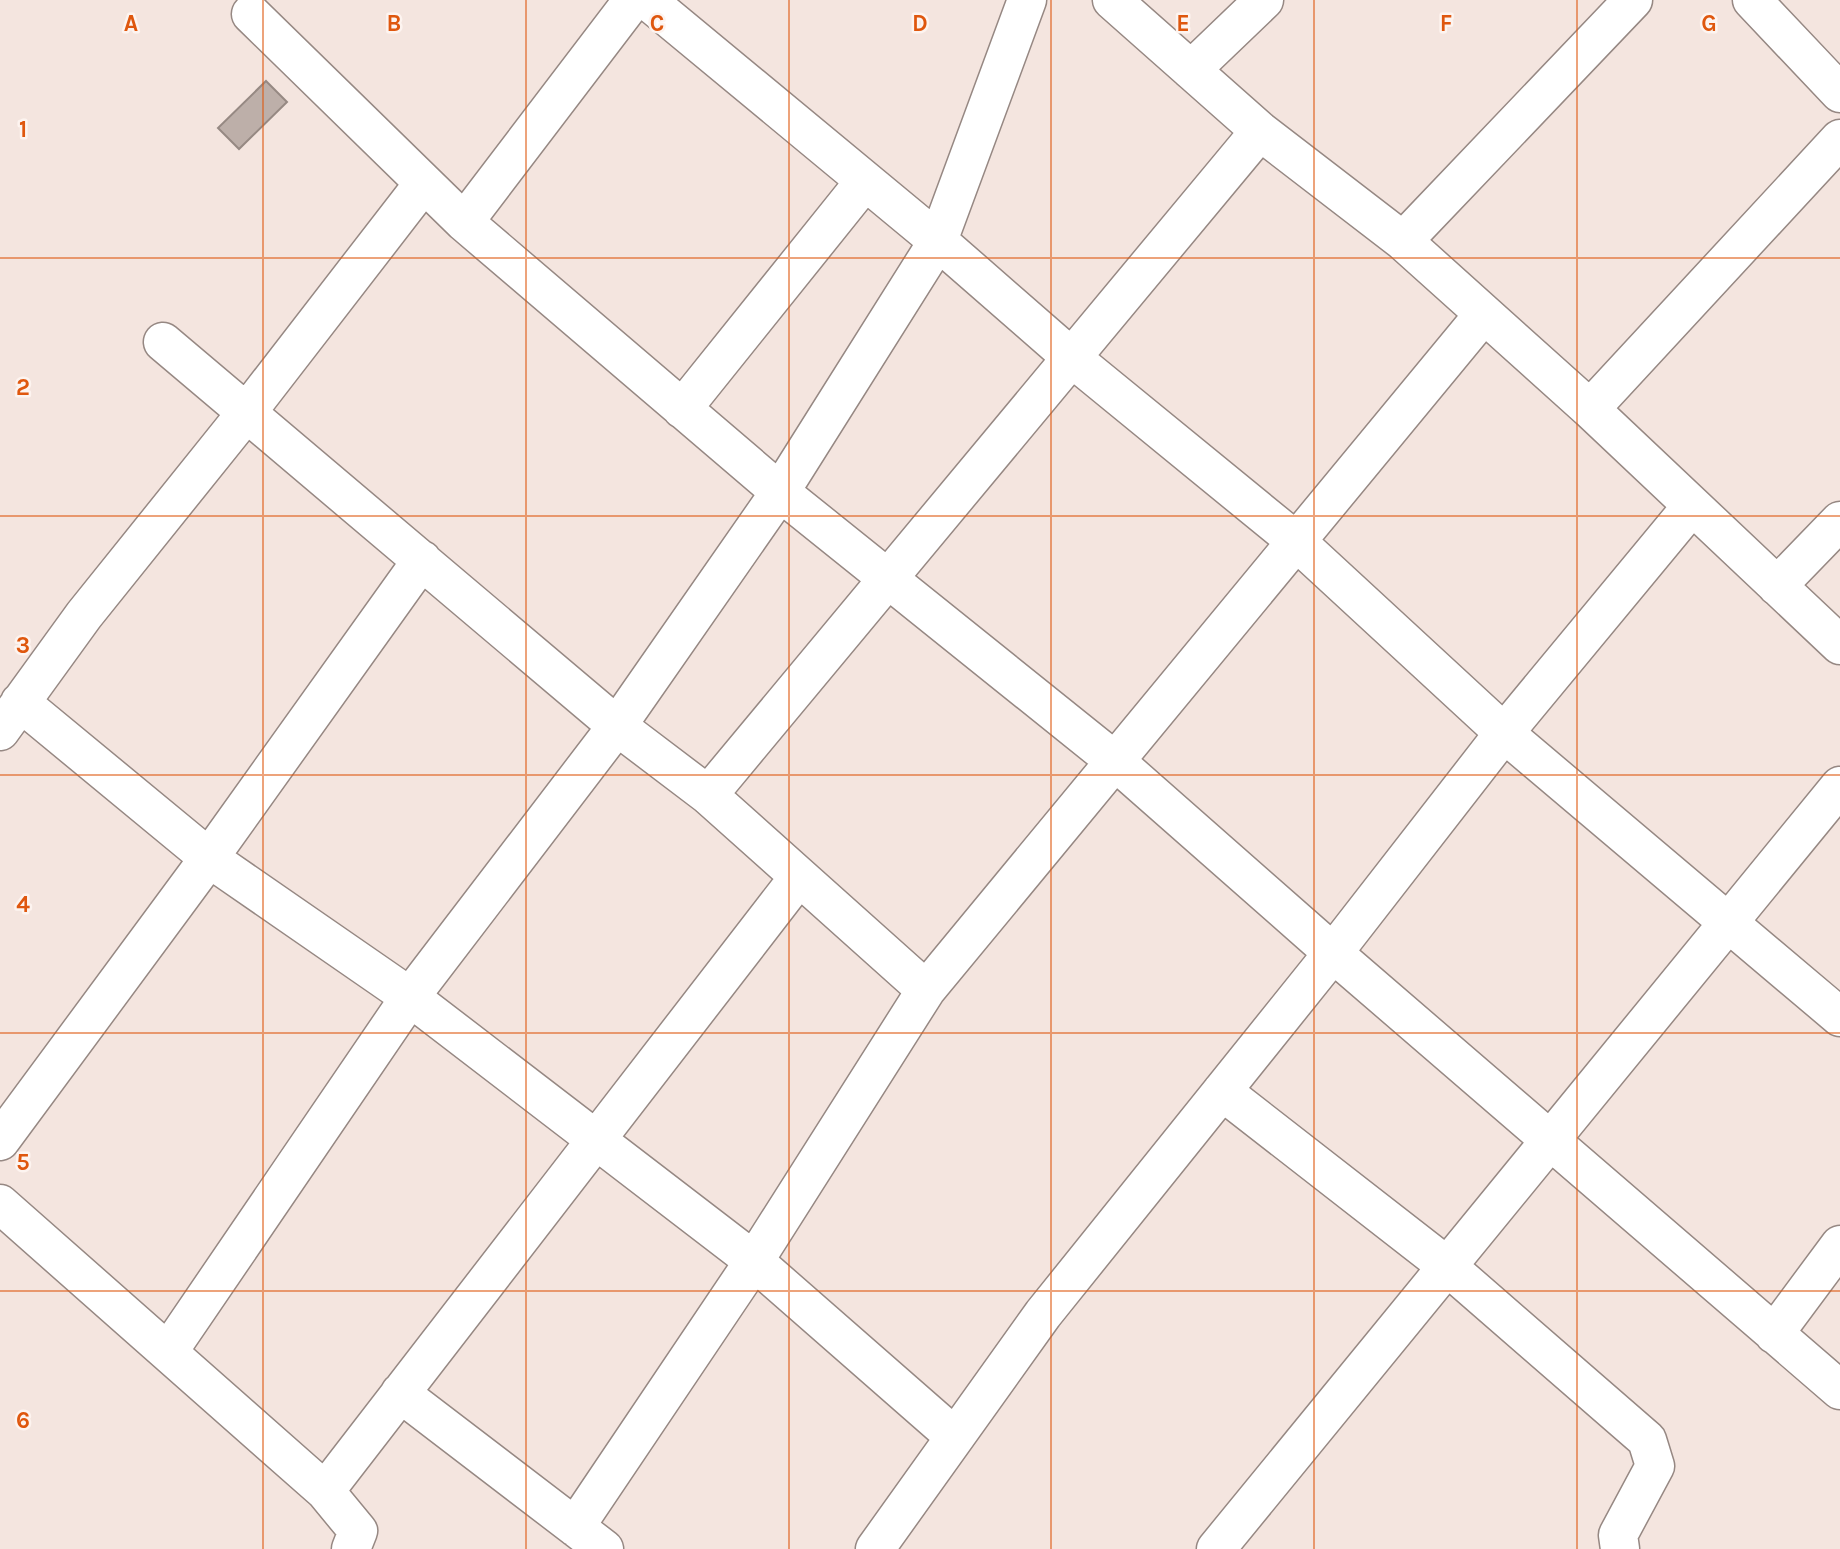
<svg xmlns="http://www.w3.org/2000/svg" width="1840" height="1549" font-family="Karla,sans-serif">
  <rect width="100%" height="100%" fill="#f4e5df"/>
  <path fill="#bdafa9" stroke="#968983" stroke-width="2" d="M266,81L287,102L239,149L218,128Z"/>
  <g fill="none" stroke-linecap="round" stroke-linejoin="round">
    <g stroke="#968883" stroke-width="41">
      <path id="minor" d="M647,0L938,241L1072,358L1297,542L1504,733L1840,1017
        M1112,0L1260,131L1403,241L1590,409L1840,645
        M1752,0L1840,93
        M251,14L464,222L780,492L1115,761L1333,953L1840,1390
        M1191,70L1264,0
        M464,222L633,0
        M1403,241L1633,0
        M163,342L617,726L708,795L926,990
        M682,409L865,181
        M1590,409L1840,139
        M1777,586L1840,521
        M20,702L209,858L410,997L754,1261L955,1437
        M0,731L84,615L247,412L424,183
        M708,795L1260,131
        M1222,1091L1448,1267L1647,1440L1655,1466L1618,1535L1620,1549
        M0,1141L209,858L422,560
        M0,1204L325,1491L358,1531L351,1549
        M1774,1334L1840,1245
        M168,1352L410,997L617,726L780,492L938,241L1027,0
        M400,1393L604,1549
        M325,1491L799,877
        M575,1527L754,1261L926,990L1484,314
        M875,1549L1043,1314L1333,953L1504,733L1692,506
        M1216,1549L1840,786"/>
    </g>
    <use href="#minor" stroke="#fff" stroke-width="38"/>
  </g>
  <path fill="none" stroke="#df570e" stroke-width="2" stroke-opacity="0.55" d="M263,0V1549M526,0V1549M789,0V1549M1051,0V1549M1314,0V1549M1577,0V1549M0,258H1840M0,516H1840M0,775H1840M0,1033H1840M0,1291H1840"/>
  <g font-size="23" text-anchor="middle" font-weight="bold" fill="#df570e" stroke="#fdf4f0" stroke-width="5" stroke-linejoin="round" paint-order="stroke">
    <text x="131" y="31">A</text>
    <text x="394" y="31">B</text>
    <text x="657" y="31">C</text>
    <text x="920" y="31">D</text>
    <text x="1183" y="31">E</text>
    <text x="1446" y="31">F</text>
    <text x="1709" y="31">G</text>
    <text x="23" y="137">1</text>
    <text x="23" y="395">2</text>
    <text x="23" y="653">3</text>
    <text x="23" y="912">4</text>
    <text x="23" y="1170">5</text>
    <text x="23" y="1428">6</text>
  </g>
</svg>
